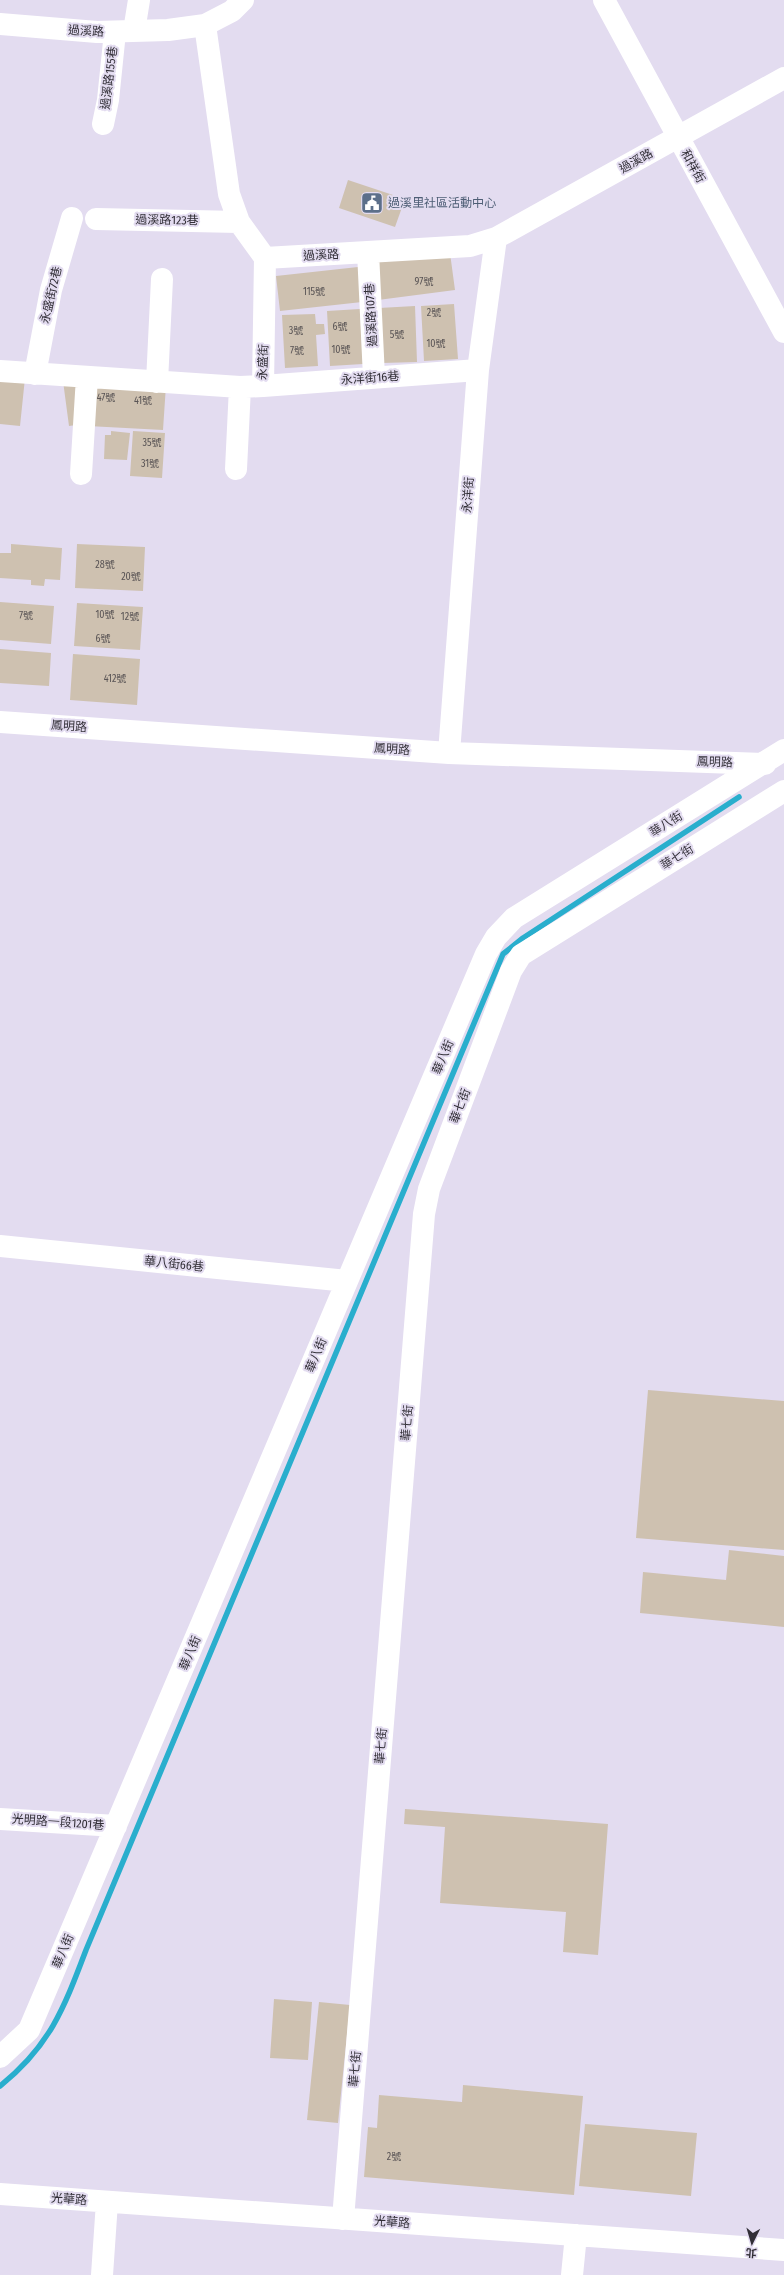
<svg xmlns="http://www.w3.org/2000/svg" width="784" height="2275" font-family="'Fira Sans Condensed','Noto Sans TC',sans-serif">
  <rect width="100%" height="100%" fill="#e3dcf0"/>
  <g fill="none" stroke-linecap="round" stroke-linejoin="round">
    <path stroke="#29aecd" stroke-width="5.5" d="M0,2086C50,2046 64,2008 86,1950L503,954L523,938L739,797"/>
  </g>
  <path fill="#cec1b0" d="M348,180L405,199L395,227L339,208Z
    M450,253L455,290L378,300L373,263Z
    M358,267L362,302L280,311L276,276Z
    M454,304L458,359L424,361L421,306Z
    M415,306L417,362L382,363L379,308Z
    M360,309L363,364L330,366L327,311Z
    M315,314L316,324H324L325,334L316,335L318,366L285,368L282,315Z
    M0,376L25,378L20,426L0,424Z
    M77,379L83,424L69,426L63,381Z
    M100,382L166,385L163,430L88,426L89,392Z
    M111,431L130,433L127,460L104,459L105,435H111Z
    M133,431L165,433L162,478L130,476Z
    M11,544L62,548L60,580L45,579L44,586L31,585V580L0,578V553H11Z
    M77,544L145,547L143,591L75,588Z
    M0,602L54,606L51,644L0,640Z
    M77,603L143,607L140,650L74,646Z
    M0,649L51,653L49,686L0,683Z
    M73,654L140,659L137,705L70,700Z
    M648,1390L784,1401V1550L636,1538Z
    M729,1550L784,1556V1627L640,1613L643,1572L726,1580Z
    M405,1809L608,1824L598,1955L563,1952L566,1912L440,1903L445,1827L404,1824Z
    M274,1999L312,2002L308,2060L270,2058Z
    M319,2002L350,2005L338,2123L307,2120Z
    M463,2085L583,2096L574,2195L364,2177L368,2127L377,2128L379,2095L462,2102Z
    M585,2124L697,2133L691,2196L579,2186Z"/>
  <g fill="none" stroke-linecap="round" stroke-linejoin="round">
    <path stroke="#fff" stroke-width="22" d="M604,0L784,332
      M0,24L97,32L168,30L205,25L229,194L239,222L265,258L470,246L496,238L784,78
      M205,25L232,11L243,0
      M134,31L139,0
      M103,124L108,100L115,32
      M96,219L239,222
      M368,252L374,377
      M0,371L240,387L263,386L265,258
      M35,374L51,290L72,218
      M157,382L162,279
      M263,386L478,370
      M236,469L240,387
      M81,474L87,377
      M0,722L449,753L765,764
      M449,753L478,370L496,238
      M0,1246L347,1281
      M0,1819L116,1826
      M0,2057L29,2030L486,954L496,937L514,918L784,750
      M0,2194L784,2250
      M343,2219L424,1214L429,1189L511,971L521,955L784,791
      M102,2275L107,2202
      M572,2275L576,2235"/>
  </g>
  <defs>
    <g id="civic-square" transform="scale(1.15)"><rect x="-9" y="-9" width="18" height="18" rx="4" fill="#5c6f8a" stroke="#e3dcf0"/><path d="M-.6-6.5H3V-4.5H.6V-3L4-1V1h2V6H-6V1h2V-1L-.6-3ZM-1.2 2.5V6h2.4V2.5Z" fill="#fff"/></g>
  </defs>
  <g fill-rule="evenodd">
    <use href="#civic-square" x="372" y="203"/>
  </g>
  <g text-anchor="middle" stroke-width="4" stroke-linejoin="round" paint-order="stroke">
    <g font-size="10" fill="#595455">
      <text x="424" y="285">97號</text>
      <text x="314" y="295">115號</text>
      <text x="434" y="316">2號</text>
      <text x="340" y="330">6號</text>
      <text x="296" y="334">3號</text>
      <text x="397" y="338">5號</text>
      <text x="436" y="347">10號</text>
      <text x="341" y="353">10號</text>
      <text x="297" y="354">7號</text>
      <text x="106" y="401">47號</text>
      <text x="143" y="404">41號</text>
      <text x="152" y="446">35號</text>
      <text x="150" y="467">31號</text>
      <text x="105" y="568">28號</text>
      <text x="131" y="580">20號</text>
      <text x="105" y="618">10號</text>
      <text x="26" y="619">7號</text>
      <text x="130" y="620">12號</text>
      <text x="103" y="642">6號</text>
      <text x="115" y="682">412號</text>
      <text x="394" y="2160">2號</text>
    </g>
    <g font-size="12" fill="#322f37" stroke="#e3dcf0">
      <text transform="translate(86 31) rotate(3)" y="4">過溪路</text>
      <text transform="translate(109 78) rotate(-83)" y="4">過溪路155巷</text>
      <text transform="translate(636 161) rotate(-29)" y="4">過溪路</text>
      <text transform="translate(693 166) rotate(61)" y="4">和祥街</text>
      <text transform="translate(167 220) rotate(1)" y="4">過溪路123巷</text>
      <text transform="translate(321 255) rotate(-3)" y="4">過溪路</text>
      <text transform="translate(51 295) rotate(-77)" y="4">永盛街72巷</text>
      <text transform="translate(371 315) rotate(-93)" y="4">過溪路107巷</text>
      <text transform="translate(263 362) rotate(-88)" y="4">永盛街</text>
      <text transform="translate(370 378) rotate(-4)" y="4">永洋街16巷</text>
      <text transform="translate(468 495) rotate(-86)" y="4">永洋街</text>
      <text transform="translate(69 726) rotate(4)" y="4">鳳明路</text>
      <text transform="translate(392 749) rotate(4)" y="4">鳳明路</text>
      <text transform="translate(715 762) rotate(2)" y="4">鳳明路</text>
      <text transform="translate(666 824) rotate(-32)" y="4">華八街</text>
      <text transform="translate(677 857) rotate(-32)" y="4">華七街</text>
      <text transform="translate(443 1057) rotate(-67)" y="4">華八街</text>
      <text transform="translate(460 1106) rotate(-69)" y="4">華七街</text>
      <text transform="translate(174 1264) rotate(6)" y="4">華八街66巷</text>
      <text transform="translate(316 1355) rotate(-67)" y="4">華八街</text>
      <text transform="translate(407 1423) rotate(-85)" y="4">華七街</text>
      <text transform="translate(190 1653) rotate(-67)" y="4">華八街</text>
      <text transform="translate(381 1746) rotate(-85)" y="4">華七街</text>
      <text transform="translate(58 1822) rotate(4)" y="4">光明路一段1201巷</text>
      <text transform="translate(63 1951) rotate(-67)" y="4">華八街</text>
      <text transform="translate(355 2069) rotate(-85)" y="4">華七街</text>
      <text transform="translate(69 2199) rotate(4)" y="4">光華路</text>
      <text transform="translate(392 2222) rotate(4)" y="4">光華路</text>
    </g>
    <g font-size="12" fill="#4e5e75" stroke="#e3dcf0" text-anchor="start">
      <text x="388" y="207">過溪里社區活動中心</text>
    </g>
  </g>
  <g transform="translate(752 2243) rotate(185)" stroke="#e3dcf0" stroke-width="3" paint-order="stroke">
  <path d="M0-3L7 15L0 10L-7 15Z" fill="#322f37"/>
  <text y="-6" font-size="11" font-weight="bold" text-anchor="middle" fill="#322f37">北</text>
  </g>
</svg>
